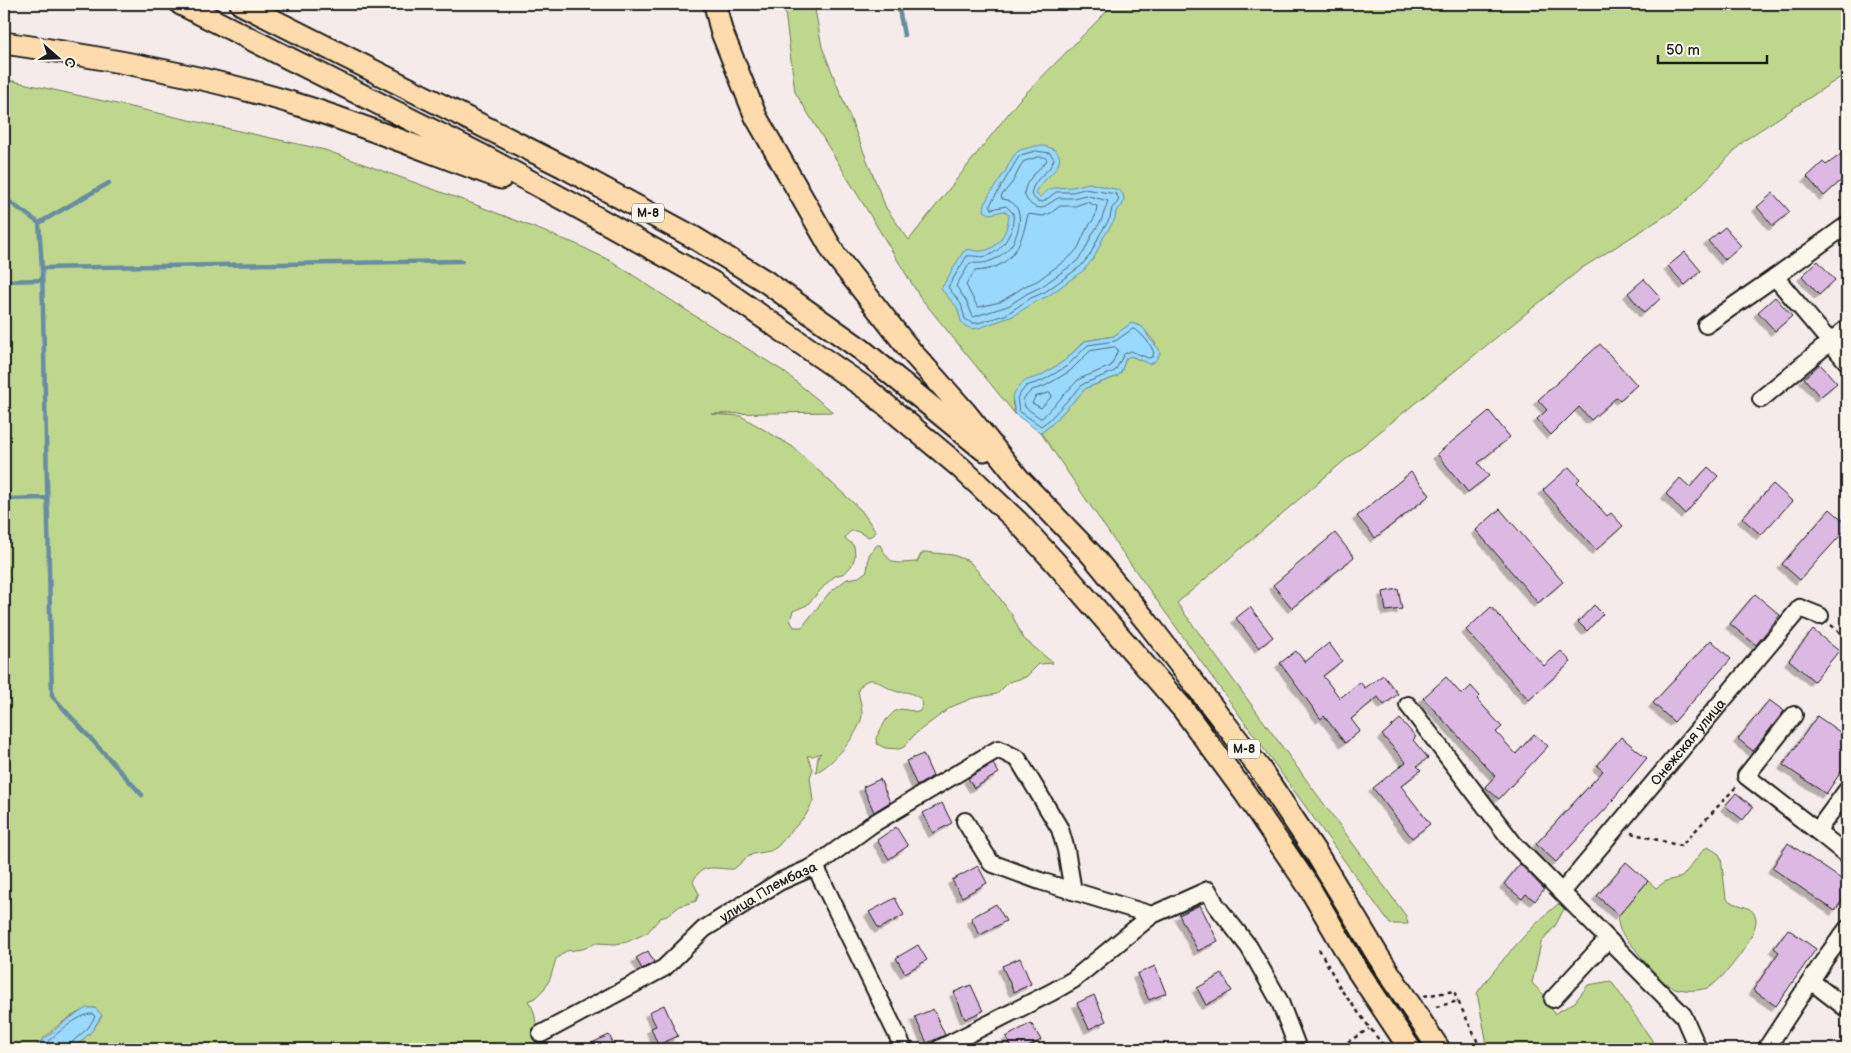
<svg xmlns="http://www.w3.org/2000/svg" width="1851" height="1053" font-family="'Balsamiq Sans',sans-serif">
  <defs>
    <filter id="shadow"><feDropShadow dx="-4.5" dy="4.5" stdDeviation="0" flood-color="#0004"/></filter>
  </defs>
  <rect width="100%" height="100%" fill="#f5ebea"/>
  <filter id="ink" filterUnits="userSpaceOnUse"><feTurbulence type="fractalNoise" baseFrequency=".02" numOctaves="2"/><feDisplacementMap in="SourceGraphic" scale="10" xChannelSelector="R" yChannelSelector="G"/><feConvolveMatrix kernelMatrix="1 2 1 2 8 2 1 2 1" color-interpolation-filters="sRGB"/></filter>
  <g filter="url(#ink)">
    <path fill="#bfd78d" stroke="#6e7a54" d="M784,4H814L822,47L886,208L909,240L1019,100L1114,4H1847V73L1745,140L1681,206L1582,268L1345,460L1177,603L1406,916L1408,924H1390L1122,552L1041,433L1052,424L1086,388L1118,376L1121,372L1126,358L1130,356L1140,360L1156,344L1141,326H1128L1114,336L1085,341L1064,361L1012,401L1015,414L920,297L795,92Z
      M4,79L325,150L471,203L576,244L613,262L692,314L783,371L833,412L711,414L741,416L793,447L861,510L875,530L874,534L869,537C859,533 852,525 845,538L854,546L855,556L852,565L845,573L835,576L827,583L807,605L793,611L790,620L794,627H802L829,593L847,579L859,577L867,571L869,555L877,545H880C892,567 894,563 917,562L921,554L925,552L953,555L969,561L993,589L1012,615L1023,638L1053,663L1039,664L1026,677L1009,682L997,694L973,698L951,707L915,734L904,747L899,749L885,748L877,744L876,738L886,720L895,711L901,709L919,712L923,705L921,699C916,696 912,693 906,692C902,692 899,693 895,691C880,686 871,669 858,690C859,698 862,706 862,713C863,730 831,767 816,772L818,757L821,753L813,756H807L813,769L810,777L813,801L806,815L777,847L770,851L753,854L746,858L734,869C717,870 702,861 693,882L699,894L696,901L680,906L667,916L660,918L647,933L627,942L615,944L596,943L583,949L566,951L556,959L550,979L544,989L535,998L528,1001C540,1015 533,1034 543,1049H73L92,1031L102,1016L95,1008C75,1008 47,1034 33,1049H4Z
      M1708,847L1719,854L1721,858L1726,898C1734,907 1750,904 1755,915C1763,930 1722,983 1707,988C1694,992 1678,991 1666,984C1657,979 1643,959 1636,950C1627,939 1615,931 1619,915L1648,881L1656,888L1666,881L1682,877L1704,849Z
      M1558,904L1565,907L1555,926L1541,943L1532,983L1547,998L1554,1014L1575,1002L1588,985L1611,981L1658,1049H1488L1477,993C1499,963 1529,928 1558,904Z"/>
    <path fill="#99d9fb" stroke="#678da2" d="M1035,146C1046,145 1065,149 1058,165C1053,176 1041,179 1036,194L1040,197L1048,190L1054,188L1072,187L1089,183L1119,190L1123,194L1124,200L1122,206L1116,211L1115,219L1103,238L1094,258L1084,270L1048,296L1033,303L1013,316L979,328L972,329L965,326L961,321L957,307L941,289L963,252L968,249C993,258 1007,237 1009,215L1004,211L990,214L984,211C985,196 995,188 1002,176C1008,169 1010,159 1017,152C1021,149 1029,148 1035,146Z
      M1131,323L1141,326L1145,330L1149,338L1159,349L1160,354L1154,362L1149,364L1131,356L1126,358L1121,372L1118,376L1086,388L1052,424L1041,433L1015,414L1012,396L1020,385L1027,380L1040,376L1064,361L1085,341L1114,336Z
      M86,1008H95L102,1015L92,1031L73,1049H33L63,1023Z"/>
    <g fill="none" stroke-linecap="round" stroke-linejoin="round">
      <path stroke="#4e6875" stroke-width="1" d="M1036,151L1050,153L1054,159C1050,174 1034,176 1031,194L1037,201L1043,202L1056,192H1073L1084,189L1116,194L1119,199L1117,203L1112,208L1110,218L1099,236L1090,255L1081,266L1045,292L1031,298L1005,315L978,323H972L965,319L961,304L948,287L967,256C973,255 980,258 987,256C1004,250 1015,230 1013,213L1006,206L992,209L990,205L1018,158L1021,155Z
        M1038,157H1045L1047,160C1039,171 1016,186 1028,201C1032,206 1036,208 1042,208L1058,198H1074L1085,195L1108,201L1101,221L1093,233L1084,252L1076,262L1041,287L1028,293L1008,306L973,317L967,302L956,286L970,263C977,263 983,264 990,261C998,259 1007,251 1012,244C1021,229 1026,202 1002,199L1001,196L1012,183L1023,162Z
        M1087,202L1097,206L1095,217L1086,230L1078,248L1071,256L1037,281L1025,286L1010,296L1000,302L979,307L977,306L966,285L975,271C1012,269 1021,246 1028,214L1043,216L1051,213L1060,206H1075Z
        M1133,329C1140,330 1152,346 1154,353L1152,357L1148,358L1131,351L1124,354L1115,371L1083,384L1049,420L1041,426L1019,411L1017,398L1026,386L1042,381L1067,366L1088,345L1115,341Z
        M1115,347L1118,350L1111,366L1079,379L1042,418H1040L1025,407L1023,399L1032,390L1045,386L1070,371L1090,351Z
        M1049,393L1051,394L1052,396L1041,408L1032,403L1035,397Z
        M40,1049C50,1039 80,1012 93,1014L95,1017L88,1028L70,1044L69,1049"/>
      <path stroke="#678da2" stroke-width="4.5" d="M898,4L904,35
        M4,198L39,223
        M39,223L42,268L52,696L142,795
        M39,223L109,183
        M42,268L462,261
        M4,281L41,280
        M4,499L46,498"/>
    </g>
    <path fill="#dcb9e3" stroke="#1c1c1c" filter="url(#shadow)" d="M1847,150V175L1824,196L1807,177L1823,162L1826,165Z
      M1773,193L1790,212L1773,226L1757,207Z
      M1725,227L1741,246L1725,260L1708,241Z
      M1685,252L1701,271L1685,285L1668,266Z
      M1818,261L1835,280L1819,295L1802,276Z
      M1644,279L1661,298L1644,313L1628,293Z
      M1775,297L1792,316L1775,331L1758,312Z
      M1600,344L1637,385L1620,400L1617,397L1591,420L1579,407L1551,435L1537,419L1547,410L1538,400Z
      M1820,364L1837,383L1820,397L1804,378Z
      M1489,411L1510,437L1478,463L1489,476L1468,492L1437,454Z
      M1569,467L1580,479L1577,482L1607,516L1611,513L1623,526L1596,550L1543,490Z
      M1708,467L1718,476L1685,514L1666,494L1680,478L1690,487Z
      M1411,472L1430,495L1375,538L1357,516Z
      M1773,484L1792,501L1761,535L1742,518Z
      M1500,509L1563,582L1538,603L1476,530Z
      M1830,509L1847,524V528L1800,580L1782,564Z
      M1335,533L1354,557L1292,608L1273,585Z
      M1398,589L1402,609L1386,611L1383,592Z
      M1755,594L1780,615L1756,645L1730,624Z
      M1594,605L1603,614L1587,631L1578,622Z
      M1250,607L1273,637L1259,648L1236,618Z
      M1491,607L1544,666L1561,651L1571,662L1529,700L1466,630Z
      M1813,630L1839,651L1814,681L1789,660Z
      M1711,640L1731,659L1674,722L1653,703Z
      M1329,643L1342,661L1323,676L1340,698L1360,682L1365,688L1383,675L1398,694L1384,705L1378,697L1351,719L1360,731L1345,743L1324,716L1321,719L1280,663L1296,651L1305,662Z
      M1446,677L1462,695L1471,686L1480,696L1477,699L1502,727L1496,732L1516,754L1534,734L1548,746L1499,799L1485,787L1495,776L1423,698Z
      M1769,700L1784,711L1753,751L1738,739Z
      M1817,716L1847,737V763L1826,794L1783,765Z
      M1400,719L1416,737L1413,740L1428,758L1417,766L1421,770L1401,786L1430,824L1412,838L1373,788L1406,762L1382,735Z
      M1621,737L1647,758L1613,799L1614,800L1556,862L1536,844L1603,771L1597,766Z
      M923,754L933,776L917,786L906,761Z
      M993,764L999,773L974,788L968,778Z
      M880,779L890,802L874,812L863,787Z
      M1736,793L1753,807L1743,820L1725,806Z
      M942,803L952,823L933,833L923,813Z
      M896,827L908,846L889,859L877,840Z
      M1788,843L1847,883V893L1835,911L1772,868Z
      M1626,862L1648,881L1619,915L1597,896Z
      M1520,864L1544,889L1535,901L1526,894L1522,899L1504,884Z
      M978,866L987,883L962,897L952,880Z
      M895,898L904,915L879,929L869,912Z
      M996,904L1006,921L980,935L971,918Z
      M1200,905L1218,941L1198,951L1179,915Z
      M1788,929L1816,949L1776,1006L1753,990L1779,952L1774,948Z
      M918,945L927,960L905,973L896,958Z
      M648,951L654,962L642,969L636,958Z
      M1020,958L1031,984L1014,992L1002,966Z
      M1155,966L1166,993L1149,1000L1137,974Z
      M1222,974L1232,991L1206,1005L1197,988Z
      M971,985L983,1011L965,1019L954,992Z
      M1094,995L1106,1021L1089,1029L1077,1003Z
      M664,1005L678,1036L658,1045L651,1028L656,1026L649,1012Z
      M933,1009L945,1035L927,1043L915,1017Z
      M1031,1023L1041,1040L1024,1049H1013L1006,1037Z
      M609,1035L616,1049H579Z"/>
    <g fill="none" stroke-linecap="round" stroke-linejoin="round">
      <g stroke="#1c1c1c" stroke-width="20">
        <g id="minor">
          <path d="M1847,225L1775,277L1847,362"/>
          <path d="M1706,325L1775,277"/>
          <path d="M1761,399L1847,328"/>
          <path d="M1408,705L1514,844L1683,1015L1698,1049"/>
          <path d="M1794,715L1746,776L1817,831"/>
          <path d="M1847,790L1817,831L1847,855"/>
          <path d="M965,821L991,863L1040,881L1152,915"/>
          <path d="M815,866L904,1049"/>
          <path id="s1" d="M1562,892L1800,608L1820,616"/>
          <path d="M1811,981L1847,1009"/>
          <path d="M1553,999L1607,940"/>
          <path id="s2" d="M541,1034L664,968L704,929L779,882L815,866L871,825L998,749L1018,759L1060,829L1066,850L1073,891"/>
          <path d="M939,1049L1052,992L1073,980L1152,915L1208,890L1216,905L1249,947L1280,1002L1298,1049"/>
          <path d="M1766,1049L1827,956L1847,929"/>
        </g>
      </g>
      <g stroke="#1c1c1c" stroke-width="25">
        <path id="major" d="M181,4L483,156L576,206L712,282L867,389L961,468L1017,521L1054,561L1183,709L1245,793L1309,887L1356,968L1410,1049
          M241,4L564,167L693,237L765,281L862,350L984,450
          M715,4L721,30L756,117L835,255L909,349L966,413L1019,479L1091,554L1147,622L1260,769L1318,856L1378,956L1439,1049
          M4,43C107,58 212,77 312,109C375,130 438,155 501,178"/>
      </g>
      <path stroke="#1c1c1c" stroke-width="2.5" stroke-dasharray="4 4" stroke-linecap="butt" d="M1831,625L1847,639
        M1631,833L1681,846L1736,787
        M1319,949L1342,991L1386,1049
        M1424,996L1454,991L1458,1001
        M1436,1007L1458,1001L1481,1049
        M1355,1049L1349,1041L1369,1029
        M1365,1049L1372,1045"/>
      <use href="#minor" stroke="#fbf7ec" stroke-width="16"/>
      <use href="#major" stroke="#fedbac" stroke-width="21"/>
    </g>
  </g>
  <g text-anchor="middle" stroke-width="5" stroke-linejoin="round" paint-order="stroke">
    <g fill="#fbf7ec" stroke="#5f5e5a" stroke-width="1">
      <rect x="632" y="203.5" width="32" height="19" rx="4"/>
      <rect x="1228" y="739.5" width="32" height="19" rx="4"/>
    </g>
    <g font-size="12" font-weight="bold" fill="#1c1c1c">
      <text x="648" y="217">М-8</text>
      <text x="1244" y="753">М-8</text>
    </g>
    <g font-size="14" fill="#1c1c1c" stroke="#fbf7ec">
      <text dy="5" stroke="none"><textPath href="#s1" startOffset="196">Онежская улица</textPath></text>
      <text dy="5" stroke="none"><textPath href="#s2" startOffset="270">улица Плембаза</textPath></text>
    </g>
  </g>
  <rect width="1851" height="1053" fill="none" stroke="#fbf7ec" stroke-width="20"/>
  <rect x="10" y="10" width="1831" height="1033" fill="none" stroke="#1c1c1c" stroke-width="2" filter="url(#ink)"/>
  <g transform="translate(58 58) rotate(110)" stroke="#fbf7ec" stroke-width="4" paint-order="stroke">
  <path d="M0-4L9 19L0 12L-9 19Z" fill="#1c1c1c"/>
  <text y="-8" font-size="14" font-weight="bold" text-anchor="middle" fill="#1c1c1c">С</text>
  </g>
  <path d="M1658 55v8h109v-8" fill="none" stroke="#1c1c1c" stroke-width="2.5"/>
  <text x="1666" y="55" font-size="15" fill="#1c1c1c" stroke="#fbf7ec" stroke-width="4" paint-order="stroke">50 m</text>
</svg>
